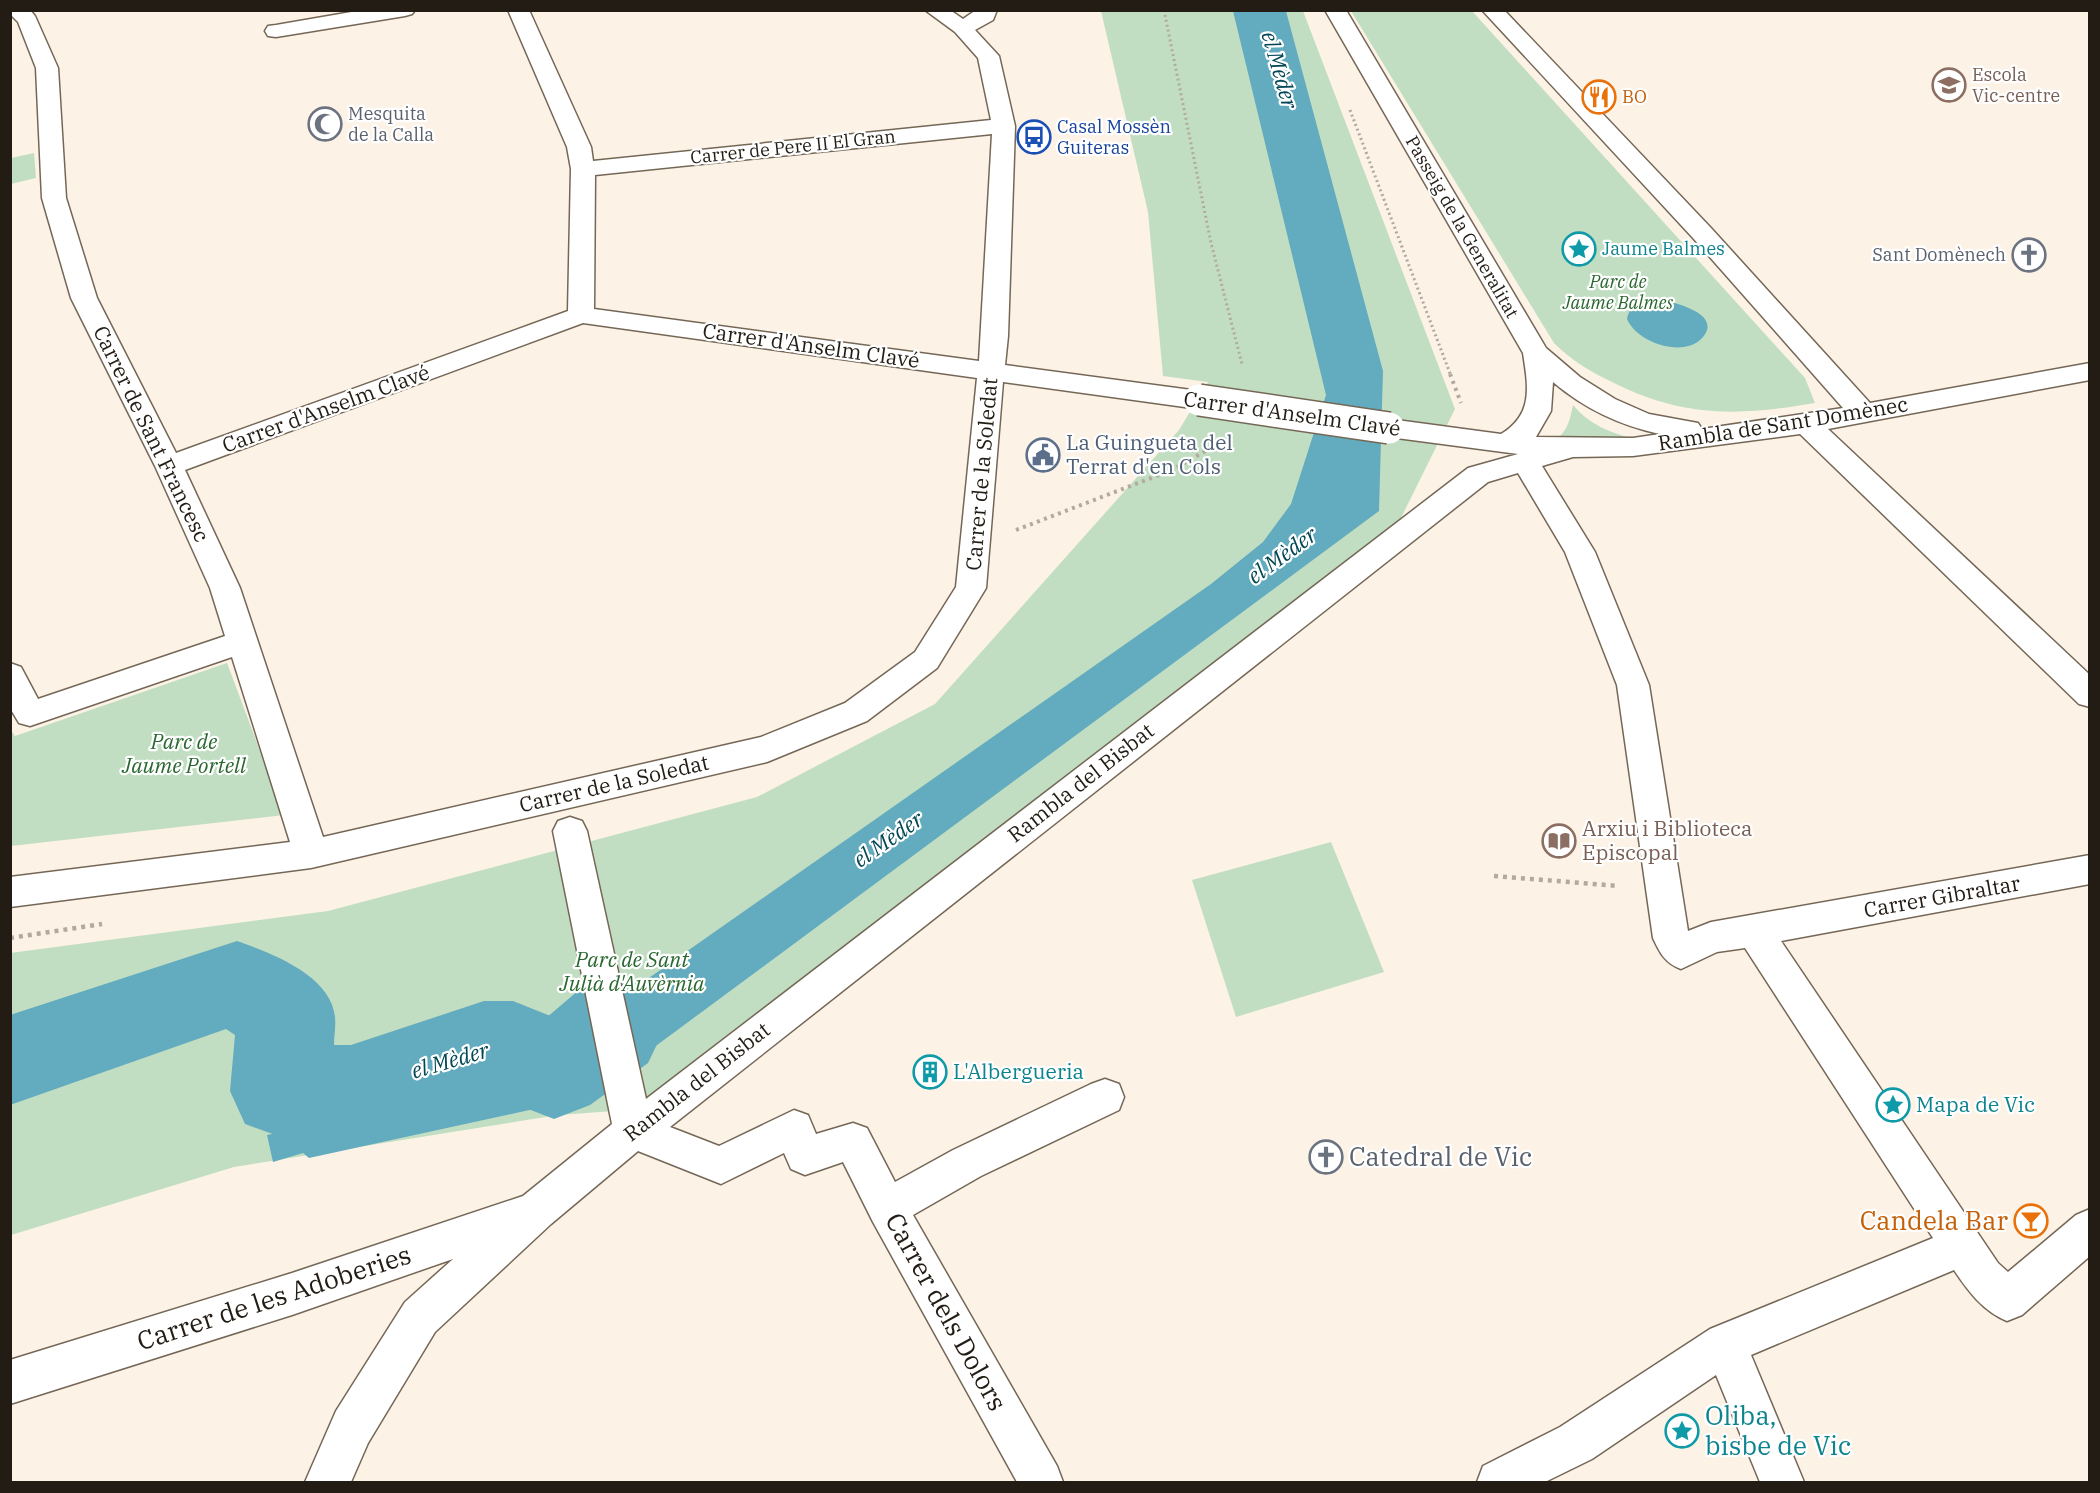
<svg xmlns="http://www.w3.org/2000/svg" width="2100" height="1493" font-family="'IBM Plex Serif',serif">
  <rect width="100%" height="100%" fill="#fcf2e6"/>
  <path fill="#c2dec2" d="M1101,11H1303L1455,409L1397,526L686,1106L558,1115L234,1167L11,1235L10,953L328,911L757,797L935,704L1179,430L1208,382L1163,376L1148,212Z
    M1351,11H1472L1805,378L1815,403C1740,416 1684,418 1614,383C1591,372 1572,361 1554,343Z
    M34,153L36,178L11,184V158Z
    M1573,405C1590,425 1609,432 1634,439H1557C1568,430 1570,419 1573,405Z
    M227,663L284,815L11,846L10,729L15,736Z
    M1331,842L1384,972L1236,1017L1192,880Z"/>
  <path fill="#63abbe" d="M1233,11H1286L1383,371L1379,511L576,1105L543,1107L309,1158L303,1153L273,1162L267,1135L437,1102L470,1089L513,1046L579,990L646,980L1211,584L1263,542L1291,504L1326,395Z
    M1653,299C1667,300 1724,312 1703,337C1685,359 1637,343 1627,319C1630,304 1640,302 1653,299Z"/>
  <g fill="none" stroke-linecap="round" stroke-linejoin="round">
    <path fill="#63abbe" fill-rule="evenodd" d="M237,941C271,953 331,975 335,1017C336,1026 334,1036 334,1045H351L484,1001H513L553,1017L578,1001L613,988L648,1001L663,1032L648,1063L590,1105L554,1119L518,1105L497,1091H484L351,1137H281L245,1124L230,1091L235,1035L226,1029L10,1105V1015Z"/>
    <g stroke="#756756" stroke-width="3">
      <path id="street" d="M10,10H30L35,16L58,68L66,198L97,298L176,453L568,311L571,169L567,147L508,10H529L591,147L593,161L991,120L978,58L955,32L925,10H950L963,19L976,10H997L993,20L975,30L999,56L1015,126L1008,336L1005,365L1199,391L1209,394L1213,400L1209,406L1199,409L1003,382L986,588L937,668L867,721L767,762L311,868L10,907V877L290,842L232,657L30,726L19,723L10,708V663L21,667L38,699L225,636L210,588L155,466L71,298L42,198L36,68L18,22L10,14ZM992,134L979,361L594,309L595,175ZM583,323L977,378L956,587L915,652L845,703L761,737L323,837L240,588L185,470Z
        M363,10H415L412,14L405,16L276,37L268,36L265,31L268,26L276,25Z
        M1325,10H1346L1546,348L1580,377L1615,399L1649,414L1698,423L1702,429L1843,408L1693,238L1482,10H1504L1711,228L1870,403L2090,363V380L1828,429L2090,675V707L2079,704L1800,434L1633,456L1573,457L1542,466L1595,552L1649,685L1688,931L1711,922L2090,855V884L1781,941L1998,1263L2008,1272L2076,1215L2090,1209V1256L2022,1315L2007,1321C1983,1311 1968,1291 1954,1270L1751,1355L1804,1482H1760L1716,1375L1592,1459L1545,1482H1477L1483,1466L1560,1427L1710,1329L1933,1238L1745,948L1717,952L1681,969C1665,963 1660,953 1653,938L1617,685L1565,552L1518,473L1488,482L670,1127L719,1146L794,1110L808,1115L816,1134L853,1123L867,1128L895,1182L953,1150L1091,1084L1105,1079L1119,1084L1124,1097L1119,1110L981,1176L913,1215L1057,1466L1063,1482H1017L873,1222L843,1162L805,1175L791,1169L784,1153L721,1184L638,1151L551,1224L435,1332L368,1443L351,1482H305L336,1411L405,1302L453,1259L292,1315L10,1404V1360L292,1273L523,1196L612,1124L553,831L558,821L570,817L582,821L587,831L646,1099L1468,468L1518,454L1389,437L1379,434L1375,428L1379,422L1389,419L1501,434C1534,414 1528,386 1523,353ZM1553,382C1585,409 1619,425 1660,434L1633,438L1536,437L1551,411Z"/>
    </g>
    <path stroke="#b2a99f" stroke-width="3" stroke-dasharray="2 3" stroke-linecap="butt" d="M1164,10L1211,243L1242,364
      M1350,110L1451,376"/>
    <path stroke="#b2a99f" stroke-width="4" stroke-dasharray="3 4.5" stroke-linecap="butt" d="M1450,374L1461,403
      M1016,530L1172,470L1216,445"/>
    <path stroke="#b2a99f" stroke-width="4.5" stroke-dasharray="4 5" stroke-linecap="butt" d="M1494,876L1619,886
      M10,938L102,924"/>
    <use href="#street" fill="#fff" fill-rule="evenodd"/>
    <g stroke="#756756" stroke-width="34" stroke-linecap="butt">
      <path id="street-bridge" d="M1199,400L1389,428"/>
    </g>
    <use href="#street-bridge" stroke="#fff" stroke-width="31"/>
  </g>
  <defs>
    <g id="school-ring" transform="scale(1.725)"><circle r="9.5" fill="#fff" stroke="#8d6e63" stroke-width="1.5"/><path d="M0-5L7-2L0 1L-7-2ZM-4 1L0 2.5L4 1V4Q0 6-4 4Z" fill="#8d6e63"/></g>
    <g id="restaurant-ring" transform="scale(1.725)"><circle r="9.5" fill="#fff" stroke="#e8710a" stroke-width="1.5"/><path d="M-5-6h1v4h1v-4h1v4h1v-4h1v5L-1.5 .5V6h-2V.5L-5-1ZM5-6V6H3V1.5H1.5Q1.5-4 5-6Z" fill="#e8710a"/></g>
    <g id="mosque-ring" transform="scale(1.725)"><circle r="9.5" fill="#fff" stroke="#6b7280" stroke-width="1.5"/><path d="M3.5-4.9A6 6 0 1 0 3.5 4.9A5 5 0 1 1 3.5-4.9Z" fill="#6b7280"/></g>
    <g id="bus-ring" transform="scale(1.725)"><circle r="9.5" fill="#fff" stroke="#1a4fb4" stroke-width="1.5"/><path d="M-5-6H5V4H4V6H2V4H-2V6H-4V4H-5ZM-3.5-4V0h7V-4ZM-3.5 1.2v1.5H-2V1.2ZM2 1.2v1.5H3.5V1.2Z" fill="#1a4fb4"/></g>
    <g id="sight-ring" transform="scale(1.725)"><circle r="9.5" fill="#fff" stroke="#0f9aa8" stroke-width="1.5"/><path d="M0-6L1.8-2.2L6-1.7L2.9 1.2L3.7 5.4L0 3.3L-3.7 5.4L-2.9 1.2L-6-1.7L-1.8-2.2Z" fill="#0f9aa8"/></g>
    <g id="church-ring" transform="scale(1.725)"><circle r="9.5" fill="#fff" stroke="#6b7280" stroke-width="1.5"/><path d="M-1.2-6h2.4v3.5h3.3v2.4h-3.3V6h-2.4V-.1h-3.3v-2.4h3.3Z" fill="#6b7280"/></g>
    <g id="civic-ring" transform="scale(1.725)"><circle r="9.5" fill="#fff" stroke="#5c6f8a" stroke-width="1.5"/><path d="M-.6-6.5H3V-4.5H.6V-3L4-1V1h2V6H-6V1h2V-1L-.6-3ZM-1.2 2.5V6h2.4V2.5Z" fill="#5c6f8a"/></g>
    <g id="library-ring" transform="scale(1.725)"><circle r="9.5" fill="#fff" stroke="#8d6e63" stroke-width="1.5"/><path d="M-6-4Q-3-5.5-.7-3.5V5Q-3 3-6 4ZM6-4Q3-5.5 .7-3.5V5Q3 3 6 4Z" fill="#8d6e63"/></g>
    <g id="building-ring" transform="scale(1.725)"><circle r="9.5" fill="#fff" stroke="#0f9aa8" stroke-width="1.5"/><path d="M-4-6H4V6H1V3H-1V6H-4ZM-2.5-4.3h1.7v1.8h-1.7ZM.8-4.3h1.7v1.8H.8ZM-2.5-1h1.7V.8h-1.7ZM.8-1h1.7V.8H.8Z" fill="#0f9aa8"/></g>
    <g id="bar-ring" transform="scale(1.725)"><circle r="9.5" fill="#fff" stroke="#e8710a" stroke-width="1.5"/><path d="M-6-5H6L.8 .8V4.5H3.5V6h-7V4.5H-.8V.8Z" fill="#e8710a"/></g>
  </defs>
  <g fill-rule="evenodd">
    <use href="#school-ring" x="1949" y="85"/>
    <use href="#restaurant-ring" x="1599" y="97"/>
    <use href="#mosque-ring" x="325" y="124"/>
    <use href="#bus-ring" x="1034" y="137"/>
    <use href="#sight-ring" x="1579" y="249"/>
    <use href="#church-ring" x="2029" y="255"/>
    <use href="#civic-ring" x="1043" y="455"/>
    <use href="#library-ring" x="1559" y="841"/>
    <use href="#building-ring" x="930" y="1072"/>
    <use href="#sight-ring" x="1893" y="1105"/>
    <use href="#church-ring" x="1326" y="1157"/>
    <use href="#bar-ring" x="2031" y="1221"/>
    <use href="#sight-ring" x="1682" y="1431"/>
  </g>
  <g text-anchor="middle" stroke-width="4.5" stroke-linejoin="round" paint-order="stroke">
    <g font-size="18" fill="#785e54" stroke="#fff" text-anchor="start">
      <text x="1972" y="81">Escola<tspan x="1972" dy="21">Vic-centre</tspan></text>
    </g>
    <g font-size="18" fill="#c56008" stroke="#fff" text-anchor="start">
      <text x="1622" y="103">BO</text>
    </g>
    <g font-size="18" fill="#5b616d" stroke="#fff" text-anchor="start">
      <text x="348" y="120">Mesquita<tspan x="348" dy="21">de la Calla</tspan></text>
      <text x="2006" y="261" text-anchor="end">Sant Domènech</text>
    </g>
    <g font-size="18" fill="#164399" stroke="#fff" text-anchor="start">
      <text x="1057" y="133">Casal Mossèn<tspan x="1057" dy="21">Guiteras</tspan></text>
    </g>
    <g font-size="18" fill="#221c15" stroke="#fff">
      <text transform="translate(793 147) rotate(-6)" y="6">Carrer de Pere II El Gran</text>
      <text transform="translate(1462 227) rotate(60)" y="6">Passeig de la Generalitat</text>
    </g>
    <g font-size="18" fill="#0d838f" stroke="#fff" text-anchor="start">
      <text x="1602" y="255">Jaume Balmes</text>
    </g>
    <g font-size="18" font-style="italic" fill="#2a6730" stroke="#fff">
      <text x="1618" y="288">Parc de<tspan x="1618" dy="21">Jaume Balmes</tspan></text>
    </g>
    <g font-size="21" fill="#221c15" stroke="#fff">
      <text transform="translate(811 346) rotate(8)" y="7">Carrer d'Anselm Clavé</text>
      <text transform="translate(326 409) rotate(-20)" y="7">Carrer d'Anselm Clavé</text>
      <text transform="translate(1292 414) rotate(8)" y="7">Carrer d'Anselm Clavé</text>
      <text transform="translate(1783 424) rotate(-9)" y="7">Rambla de Sant Domènec</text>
      <text transform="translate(151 434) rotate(64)" y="7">Carrer de Sant Francesc</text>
      <text transform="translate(982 474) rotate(-85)" y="7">Carrer de la Soledat</text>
      <text transform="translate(1081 783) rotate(-38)" y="7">Rambla del Bisbat</text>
      <text transform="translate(614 784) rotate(-13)" y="7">Carrer de la Soledat</text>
      <text transform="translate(1942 897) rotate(-10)" y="7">Carrer Gibraltar</text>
      <text transform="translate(697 1082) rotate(-38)" y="7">Rambla del Bisbat</text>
    </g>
    <g font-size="21" fill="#4e5e75" stroke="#fff" text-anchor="start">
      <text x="1066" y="450">La Guingueta del<tspan x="1066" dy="24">Terrat d'en Cols</tspan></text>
    </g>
    <g font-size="21" font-style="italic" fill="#2a6730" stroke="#fff">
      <text x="184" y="749">Parc de<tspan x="184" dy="24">Jaume Portell</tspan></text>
      <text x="632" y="967">Parc de Sant<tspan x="632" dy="24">Julià d'Auvèrnia</tspan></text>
    </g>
    <g font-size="21" fill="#785e54" stroke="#fff" text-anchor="start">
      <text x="1582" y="836">Arxiu i Biblioteca<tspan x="1582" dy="24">Episcopal</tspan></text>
    </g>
    <g font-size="21" fill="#0d838f" stroke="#fff" text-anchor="start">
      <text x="953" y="1079">L'Albergueria</text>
      <text x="1916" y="1112">Mapa de Vic</text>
    </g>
    <g font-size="22" font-style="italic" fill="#024755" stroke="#fff">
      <text transform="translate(1280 70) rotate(74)" y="8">el Mèder</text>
      <text transform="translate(1282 555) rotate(-36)" y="8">el Mèder</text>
      <text transform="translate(888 839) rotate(-35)" y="8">el Mèder</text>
      <text transform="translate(450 1060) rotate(-16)" y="8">el Mèder</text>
    </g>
    <g font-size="26" fill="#5b616d" stroke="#fff" text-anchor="start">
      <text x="1349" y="1166">Catedral de Vic</text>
    </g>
    <g font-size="26" fill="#c56008" stroke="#fff" text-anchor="end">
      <text x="2008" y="1230">Candela Bar</text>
    </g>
    <g font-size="26" fill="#221c15" stroke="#fff">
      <text transform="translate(274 1298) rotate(-18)" y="9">Carrer de les Adoberies</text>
      <text transform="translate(946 1312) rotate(61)" y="9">Carrer dels Dolors</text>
    </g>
    <g font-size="26" fill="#0d838f" stroke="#fff" text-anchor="start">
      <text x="1705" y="1425">Oliba,<tspan x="1705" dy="30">bisbe de Vic</tspan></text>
    </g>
  </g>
  <rect width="2100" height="1493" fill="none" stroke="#221c15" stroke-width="24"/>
</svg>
